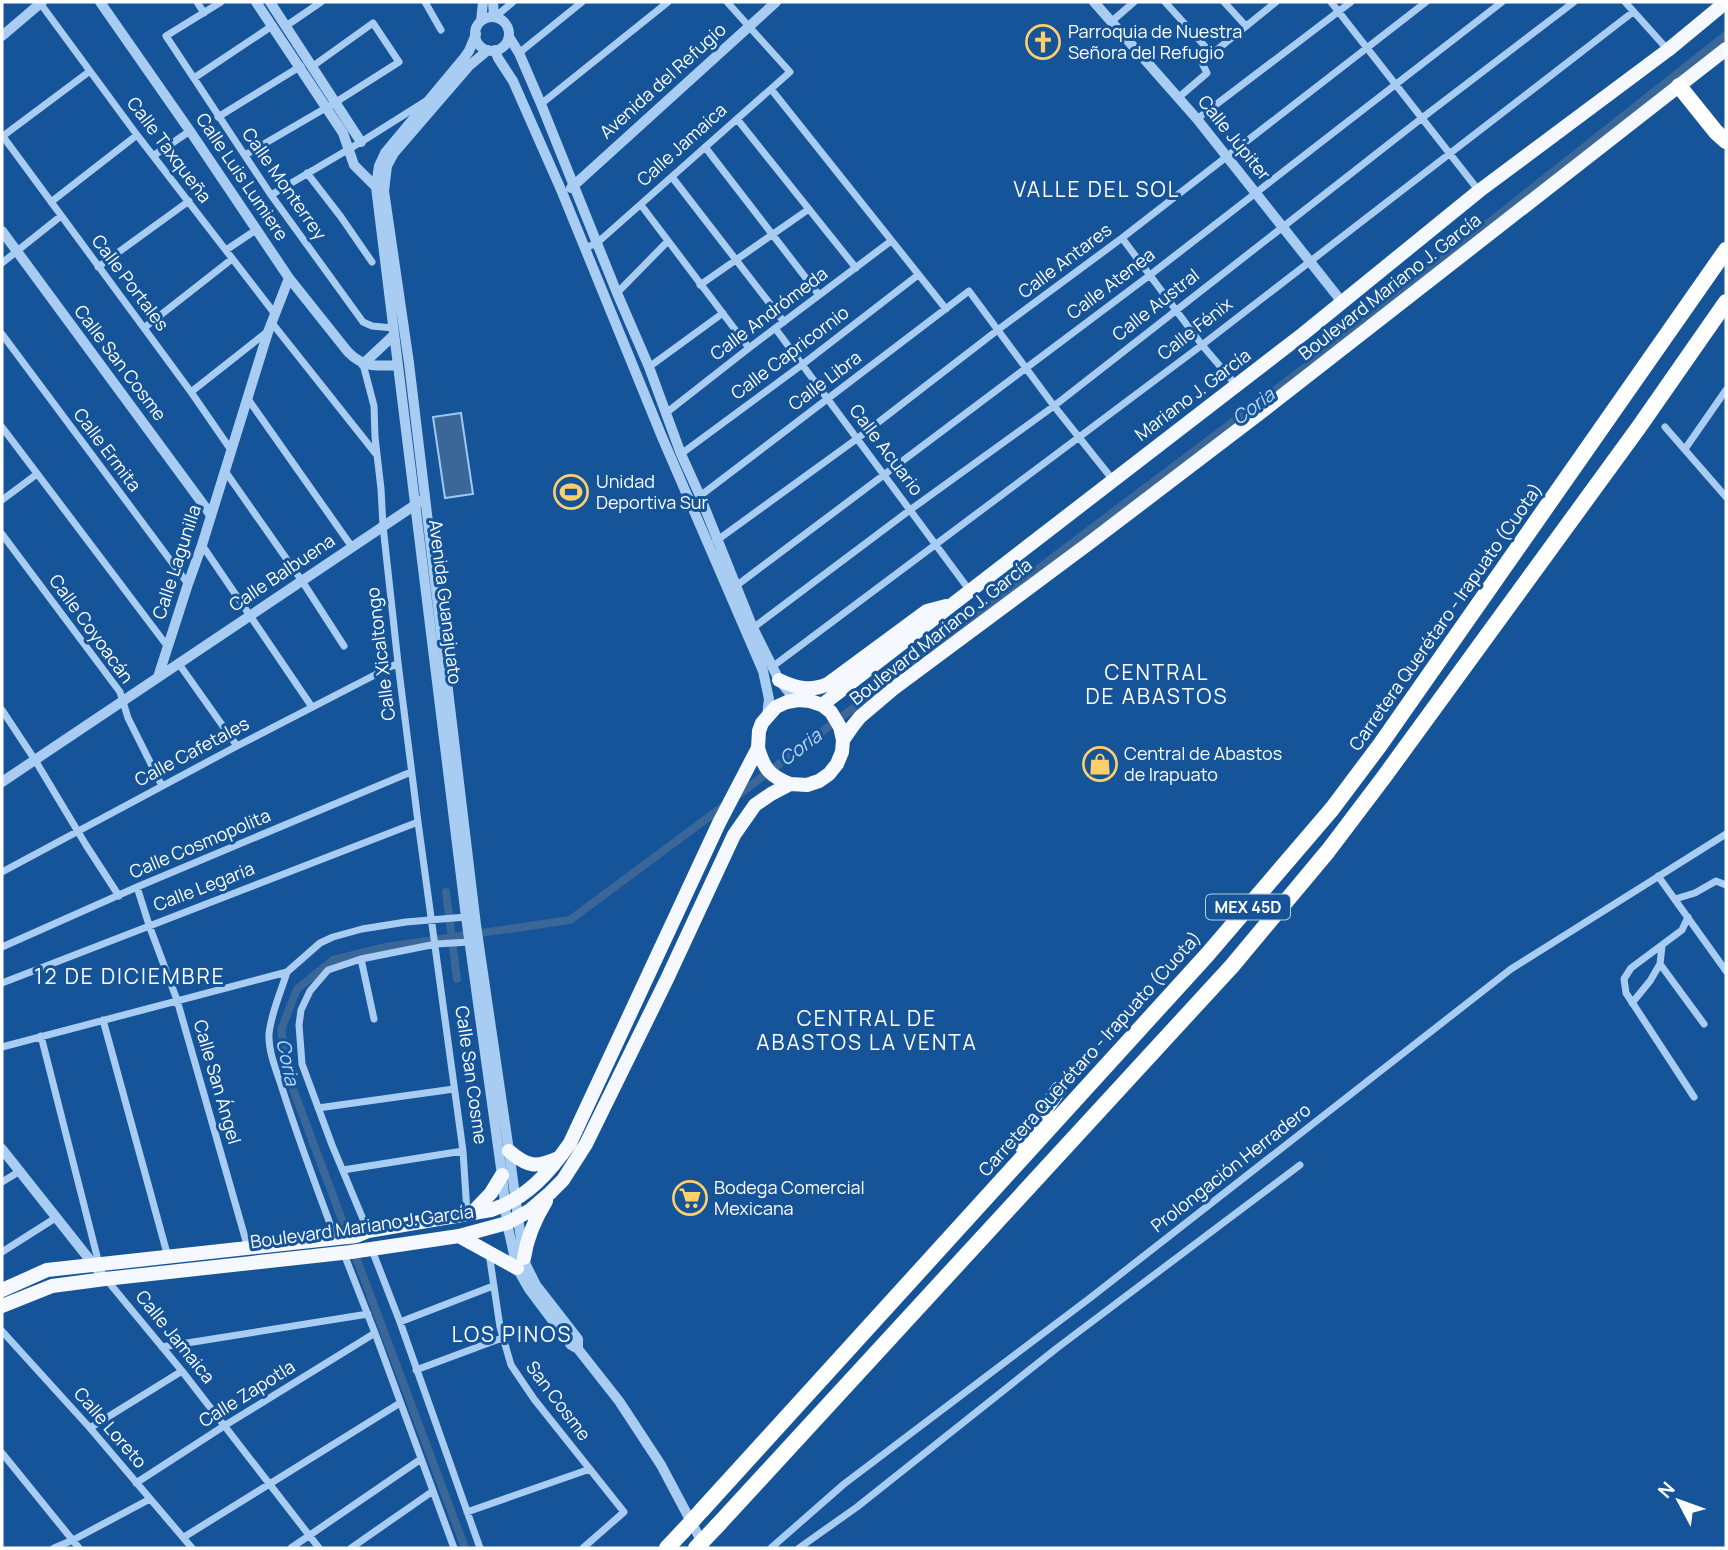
<svg xmlns="http://www.w3.org/2000/svg" width="1728" height="1550" font-family="Manrope,sans-serif">
  <rect width="100%" height="100%" fill="#165499"/>
  <path fill="#3a6698" stroke="#9cc8f5" stroke-width="2" d="M461,413L473,494L445,498L433,417Z"/>
  <g fill="none" stroke-linecap="round" stroke-linejoin="round">
    <path stroke="#3a6698" stroke-width="8" d="M738,795L1319,357L1726,35
      M446,892L457,979
      M465,1548L290,1081L281,1030L297,989L333,960L386,947L570,920L725,805"/>
    <path stroke="#a9cdf2" stroke-width="7" d="M197,2L204,13
      M221,2L166,36L271,195L363,322L372,326L393,328
      M425,2L441,30
      M1165,2L1211,53
      M1224,2L1245,25
      M1331,2L1479,191
      M1625,2L1668,50
      M40,3L137,135L275,314
      M495,17L513,2
      M1112,21L1134,2
      M286,26L321,2
      M519,53L582,2
      M194,78L272,26
      M771,89L946,309
      M1178,98L1207,73L1202,63L1203,61L1276,2
      M541,104L668,2
      M218,117L301,66
      M737,119L856,268
      M1197,119L1351,2
      M2,135L191,392L231,450
      M3,136L90,71
      M705,147L819,295
      M245,155L336,102L399,62L373,23L313,66
      M153,156L190,131
      M307,173L341,217L372,262
      M672,177L784,322
      M271,195L361,142L426,101
      M51,202L137,135
      M641,205L749,348
      M1122,238L1202,345L1236,385
      M585,248L597,243L790,72L727,2
      M226,250L256,230
      M2,263L61,216
      M98,267L189,201
      M700,285L809,209
      M617,293L668,241
      M272,323L376,454
      M144,328L232,259
      M775,328L970,591
      M2,334L188,584
      M363,364L374,406L375,437L381,489L383,526L398,663L418,822L463,1151L467,1213
      M649,367L723,313
      M191,392L267,332
      M248,399L352,547
      M666,413L749,348L891,241
      M2,427L168,647
      M1665,427L1726,497
      M1685,449L1726,390
      M681,454L803,364L918,275
      M225,471L302,581L344,646
      M700,496L969,291L1054,406L1113,480
      M2,500L37,474
      M2,534L120,692L128,718L162,786
      M716,541L858,438L999,329L1122,238L1426,2
      M202,545L312,707
      M736,586L1150,275L1502,2
      M753,628L910,510L1054,406L1422,118L1574,2
      M179,664L237,746
      M772,667L1202,345L1633,12
      M2,710L35,760L86,845L119,896
      M2,872L237,746L398,663
      M1658,876L1726,971
      M137,887L149,925L177,1000L248,1248
      M1675,899L1695,893L1716,881L1726,885
      M1688,917L1682,930L1631,968L1624,979L1626,993L1694,1097
      M1662,946L1660,964L1704,1024
      M2,947L137,887L411,772
      M361,959L374,1019
      M287,972C281,992 271,1013 269,1034C268,1053 278,1074 283,1091C299,1141 317,1189 335,1237
      M2,983L418,822
      M1632,1003L1650,981L1660,964
      M103,1020L168,1257
      M41,1036L99,1264
      M2,1047L287,972L320,943L333,937L362,929L406,922L466,917
      M318,1108L454,1089
      M343,1170L463,1151
      M2,1182L20,1171
      M368,1231L332,1145L302,1064L299,1025L301,1010L310,991L328,970L361,959L436,944L470,942
      M372,1250L400,1322L480,1548
      M2,1252L57,1217
      M489,1253L500,1327L511,1365L534,1399L624,1512L583,1548
      M344,1254L375,1333L454,1548
      M106,1279L182,1371L319,1548
      M400,1322L493,1286
      M2,1331L90,1428L192,1548
      M162,1347L368,1314
      M416,1370L502,1338
      M90,1428L182,1371
      M2,1453L79,1548
      M136,1483L224,1426L375,1333
      M467,1512L590,1469
      M184,1537L400,1403
      M54,1548L73,1540L150,1499
      M291,1548L421,1459
      M351,1548L433,1491
      M771,1548L844,1484L1090,1298L1511,969L1726,834
      M799,1548L857,1507L1057,1348L1300,1165"/>
    <path stroke="#a9cdf2" stroke-width="10" d="M100,2L190,131L289,278L348,352C364,368 377,366 398,365
      M256,2L343,133L354,165L376,187
      M270,2L361,142
      M493,2L494,17
      M1094,2L1197,119L1342,302
      M475 34a17 17 0 1 1 34 0a17 17 0 1 1-34 0Z
      M481,21L483,2
      M476,34L469,51L464,58L385,153L379,166L376,187L466,917L502,1175L507,1223L517,1268L529,1289L571,1345L578,1349L619,1401L661,1465L704,1546
      M2,36L42,2
      M509,37L519,53L541,104L617,293L649,367L681,454L700,496L753,628L779,680L788,691L798,700
      M488,50L469,66L394,153L387,166L384,191L409,363L476,925L509,1151L522,1247L526,1265L536,1285L578,1339V1349
      M495,50L498,58L513,81L562,192L662,437L763,671L769,699L767,716
      M571,188L776,2
      M2,231L211,515
      M363,364L394,335
      M158,677L188,584L202,545L268,332L289,278
      M2,782L421,501
      M2,1149L105,1279"/>
    <path stroke="#f5f9ff" stroke-width="14" d="M779,680C796,688 810,692 828,684L927,611L946,606
      M822,705L1303,334L1479,191L1668,50L1726,2
      M758,748C764,769 770,776 790,784
      M509,1151C528,1167 536,1168 558,1158
      M472,1213L491,1193L502,1175
      M459,1236L517,1268
      M524,1258C527,1237 535,1219 546,1201
      M2,1290L47,1270L356,1236L368,1231L491,1210C526,1199 550,1172 570,1143L719,823L758,748L759,731L762,723L776,707L787,702L798,700L810,701L822,705L831,712L840,727L843,740
      M2,1306L52,1286L105,1279L351,1252L459,1236L507,1223L529,1211L550,1193L563,1180L586,1144L667,979L734,835L755,805L771,794L790,784L807,785L819,781L829,774L837,764L842,752L843,740L852,727L860,717L893,689L1092,541L1260,413L1726,49"/>
    <path stroke="#fff" stroke-width="16" d="M1679,86L1716,132L1726,141
      M1021,1145L1059,1089
      M702,1510L1207,955L1332,809L1380,745L1726,250
      M717,1526L1232,966L1328,851L1384,777L1639,427L1726,302
      M667,1548L683,1531"/>
    <path stroke="#fff" stroke-width="16" d="M683,1531L702,1510
      M696,1548L717,1526"/>
  </g>
  <defs>
    <g id="church-ring" transform="scale(1.75)"><circle r="9.5" fill="#165499" stroke="#ffcf6b" stroke-width="1.5"/><path d="M-1.2-6h2.4v3.5h3.3v2.4h-3.3V6h-2.4V-.1h-3.3v-2.4h3.3Z" fill="#ffcf6b"/></g>
    <g id="stadium-ring" transform="scale(1.75)"><circle r="9.5" fill="#165499" stroke="#ffcf6b" stroke-width="1.5"/><path d="M0-5a6.5 5 0 1 0 0 10a6.5 5 0 1 0 0-10ZM-3.5-1.8h7v3.6h-7Z" fill="#ffcf6b"/></g>
    <g id="shop-ring" transform="scale(1.75)"><circle r="9.5" fill="#165499" stroke="#ffcf6b" stroke-width="1.5"/><path d="M-5-2.5h2.3a2.7 3.5 0 0 1 5.4 0H5L5.5 6h-11ZM-1.5-2.5h3a1.5 2.3 0 0 0-3 0Z" fill="#ffcf6b"/></g>
    <g id="supermarket-ring" transform="scale(1.75)"><circle r="9.5" fill="#165499" stroke="#ffcf6b" stroke-width="1.5"/><path d="M-6-5.5h2.5l.6 2H6L4.5 2H-2.5L-4.4-4H-6ZM-1.5 3.2a1.3 1.3 0 1 0 .1 0ZM3 3.2a1.3 1.3 0 1 0 .1 0Z" fill="#ffcf6b"/></g>
  </defs>
  <g fill-rule="evenodd">
    <use href="#church-ring" x="1043" y="42"/>
    <use href="#stadium-ring" x="571" y="492"/>
    <use href="#shop-ring" x="1100" y="764"/>
    <use href="#supermarket-ring" x="690" y="1198"/>
  </g>
  <g text-anchor="middle" stroke-width="6" stroke-linejoin="round" paint-order="stroke">
    <rect fill="#165499" stroke="#b9cce0" stroke-width="2" x="1206" y="894.5" width="84" height="25" rx="5"/>
    <g font-size="16" font-weight="bold" fill="#fff">
      <text x="1248" y="913">MEX 45D</text>
    </g>
    <g font-size="18" fill="#fff" stroke="#165499" text-anchor="start">
      <text x="1068" y="38">Parroquia de Nuestra<tspan x="1068" dy="21">Señora del Refugio</tspan></text>
      <text x="596" y="488">Unidad<tspan x="596" dy="21">Deportiva Sur</tspan></text>
      <text x="1124" y="760">Central de Abastos<tspan x="1124" dy="21">de Irapuato</tspan></text>
      <text x="714" y="1194">Bodega Comercial<tspan x="714" dy="21">Mexicana</tspan></text>
    </g>
    <g font-size="18" fill="#fff" stroke="#165499">
      <text transform="translate(663 81) rotate(-42)" y="6">Avenida del Refugio</text>
      <text transform="translate(1234 138) rotate(51)" y="6">Calle Júpiter</text>
      <text transform="translate(682 145) rotate(-42)" y="6">Calle Jamaica</text>
      <text transform="translate(169 150) rotate(53)" y="6">Calle Taxqueña</text>
      <text transform="translate(242 177) rotate(56)" y="6">Calle Luis Lumiere</text>
      <text transform="translate(284 184) rotate(55)" y="6">Calle Monterrey</text>
      <text transform="translate(1065 261) rotate(-37)" y="6">Calle Antares</text>
      <text transform="translate(130 283) rotate(53)" y="6">Calle Portales</text>
      <text transform="translate(1111 284) rotate(-37)" y="6">Calle Atenea</text>
      <text transform="translate(1390 287) rotate(-38)" y="6">Boulevard Mariano J. García</text>
      <text transform="translate(1156 305) rotate(-38)" y="6">Calle Austral</text>
      <text transform="translate(769 314) rotate(-37)" y="6">Calle Andrómeda</text>
      <text transform="translate(1195 329) rotate(-38)" y="6">Calle Fénix</text>
      <text transform="translate(790 353) rotate(-37)" y="6">Calle Capricornio</text>
      <text transform="translate(120 363) rotate(53)" y="6">Calle San Cosme</text>
      <text transform="translate(825 381) rotate(-37)" y="6">Calle Libra</text>
      <text transform="translate(1193 395) rotate(-37)" y="6">Mariano J. García</text>
      <text transform="translate(107 450) rotate(53)" y="6">Calle Ermita</text>
      <text transform="translate(886 450) rotate(53)" y="6">Calle Acuario</text>
      <text transform="translate(177 562) rotate(-72)" y="6">Calle Lagunilla</text>
      <text transform="translate(282 573) rotate(-34)" y="6">Calle Balbuena</text>
      <text transform="translate(445 602) rotate(83)" y="6">Avenida Guanajuato</text>
      <text transform="translate(1446 617) rotate(-55)" y="6">Carretera Querétaro - Irapuato (Cuota)</text>
      <text transform="translate(91 629) rotate(54)" y="6">Calle Coyoacán</text>
      <text transform="translate(941 632) rotate(-38)" y="6">Boulevard Mariano J. García</text>
      <text transform="translate(381 654) rotate(-97)" y="6">Calle Xicaltongo</text>
      <text transform="translate(192 752) rotate(-28)" y="6">Calle Cafetales</text>
      <text transform="translate(200 844) rotate(-23)" y="6">Calle Cosmopolita</text>
      <text transform="translate(204 887) rotate(-21)" y="6">Calle Legaria</text>
      <text transform="translate(1090 1054) rotate(-48)" y="6">Carretera Querétaro - Irapuato (Cuota)</text>
      <text transform="translate(471 1075) rotate(82)" y="6">Calle San Cosme</text>
      <text transform="translate(217 1082) rotate(74)" y="6">Calle San Ángel</text>
      <text transform="translate(1231 1168) rotate(-38)" y="6">Prolongación Herradero</text>
      <text transform="translate(362 1227) rotate(-8)" y="6">Boulevard Mariano J. García</text>
      <text transform="translate(175 1337) rotate(51)" y="6">Calle Jamaica</text>
      <text transform="translate(247 1394) rotate(-32)" y="6">Calle Zapotla</text>
      <text transform="translate(558 1401) rotate(53)" y="6">San Cosme</text>
      <text transform="translate(110 1428) rotate(49)" y="6">Calle Loreto</text>
    </g>
    <g font-size="19" font-style="italic" fill="#b6d7f9" stroke="#165499">
      <text transform="translate(1253 406) rotate(-37)" y="7">Coria</text>
      <text transform="translate(800 747) rotate(-37)" y="7">Coria</text>
      <text transform="translate(288 1062) rotate(78)" y="7">Coria</text>
    </g>
    <g font-size="21" letter-spacing="2" fill="#fff" stroke="#165499">
      <text x="1097" y="197">VALLE DEL SOL</text>
      <text x="1157" y="680">CENTRAL<tspan x="1157" dy="24">DE ABASTOS</tspan></text>
      <text x="130" y="984">12 DE DICIEMBRE</text>
      <text x="867" y="1026">CENTRAL DE<tspan x="867" dy="24">ABASTOS LA VENTA</tspan></text>
      <text x="512" y="1342">LOS PINOS</text>
    </g>
  </g>
  <rect width="1728" height="1550" fill="none" stroke="#ffffff" stroke-width="7"/>
  <g transform="translate(1679 1501) rotate(311)" stroke="#165499" stroke-width="5" paint-order="stroke">
  <path d="M0-5L12 26L0 18L-12 26Z" fill="#ffffff"/>
  <text y="-10" font-size="19" font-weight="bold" text-anchor="middle" fill="#ffffff">N</text>
  </g>
</svg>
